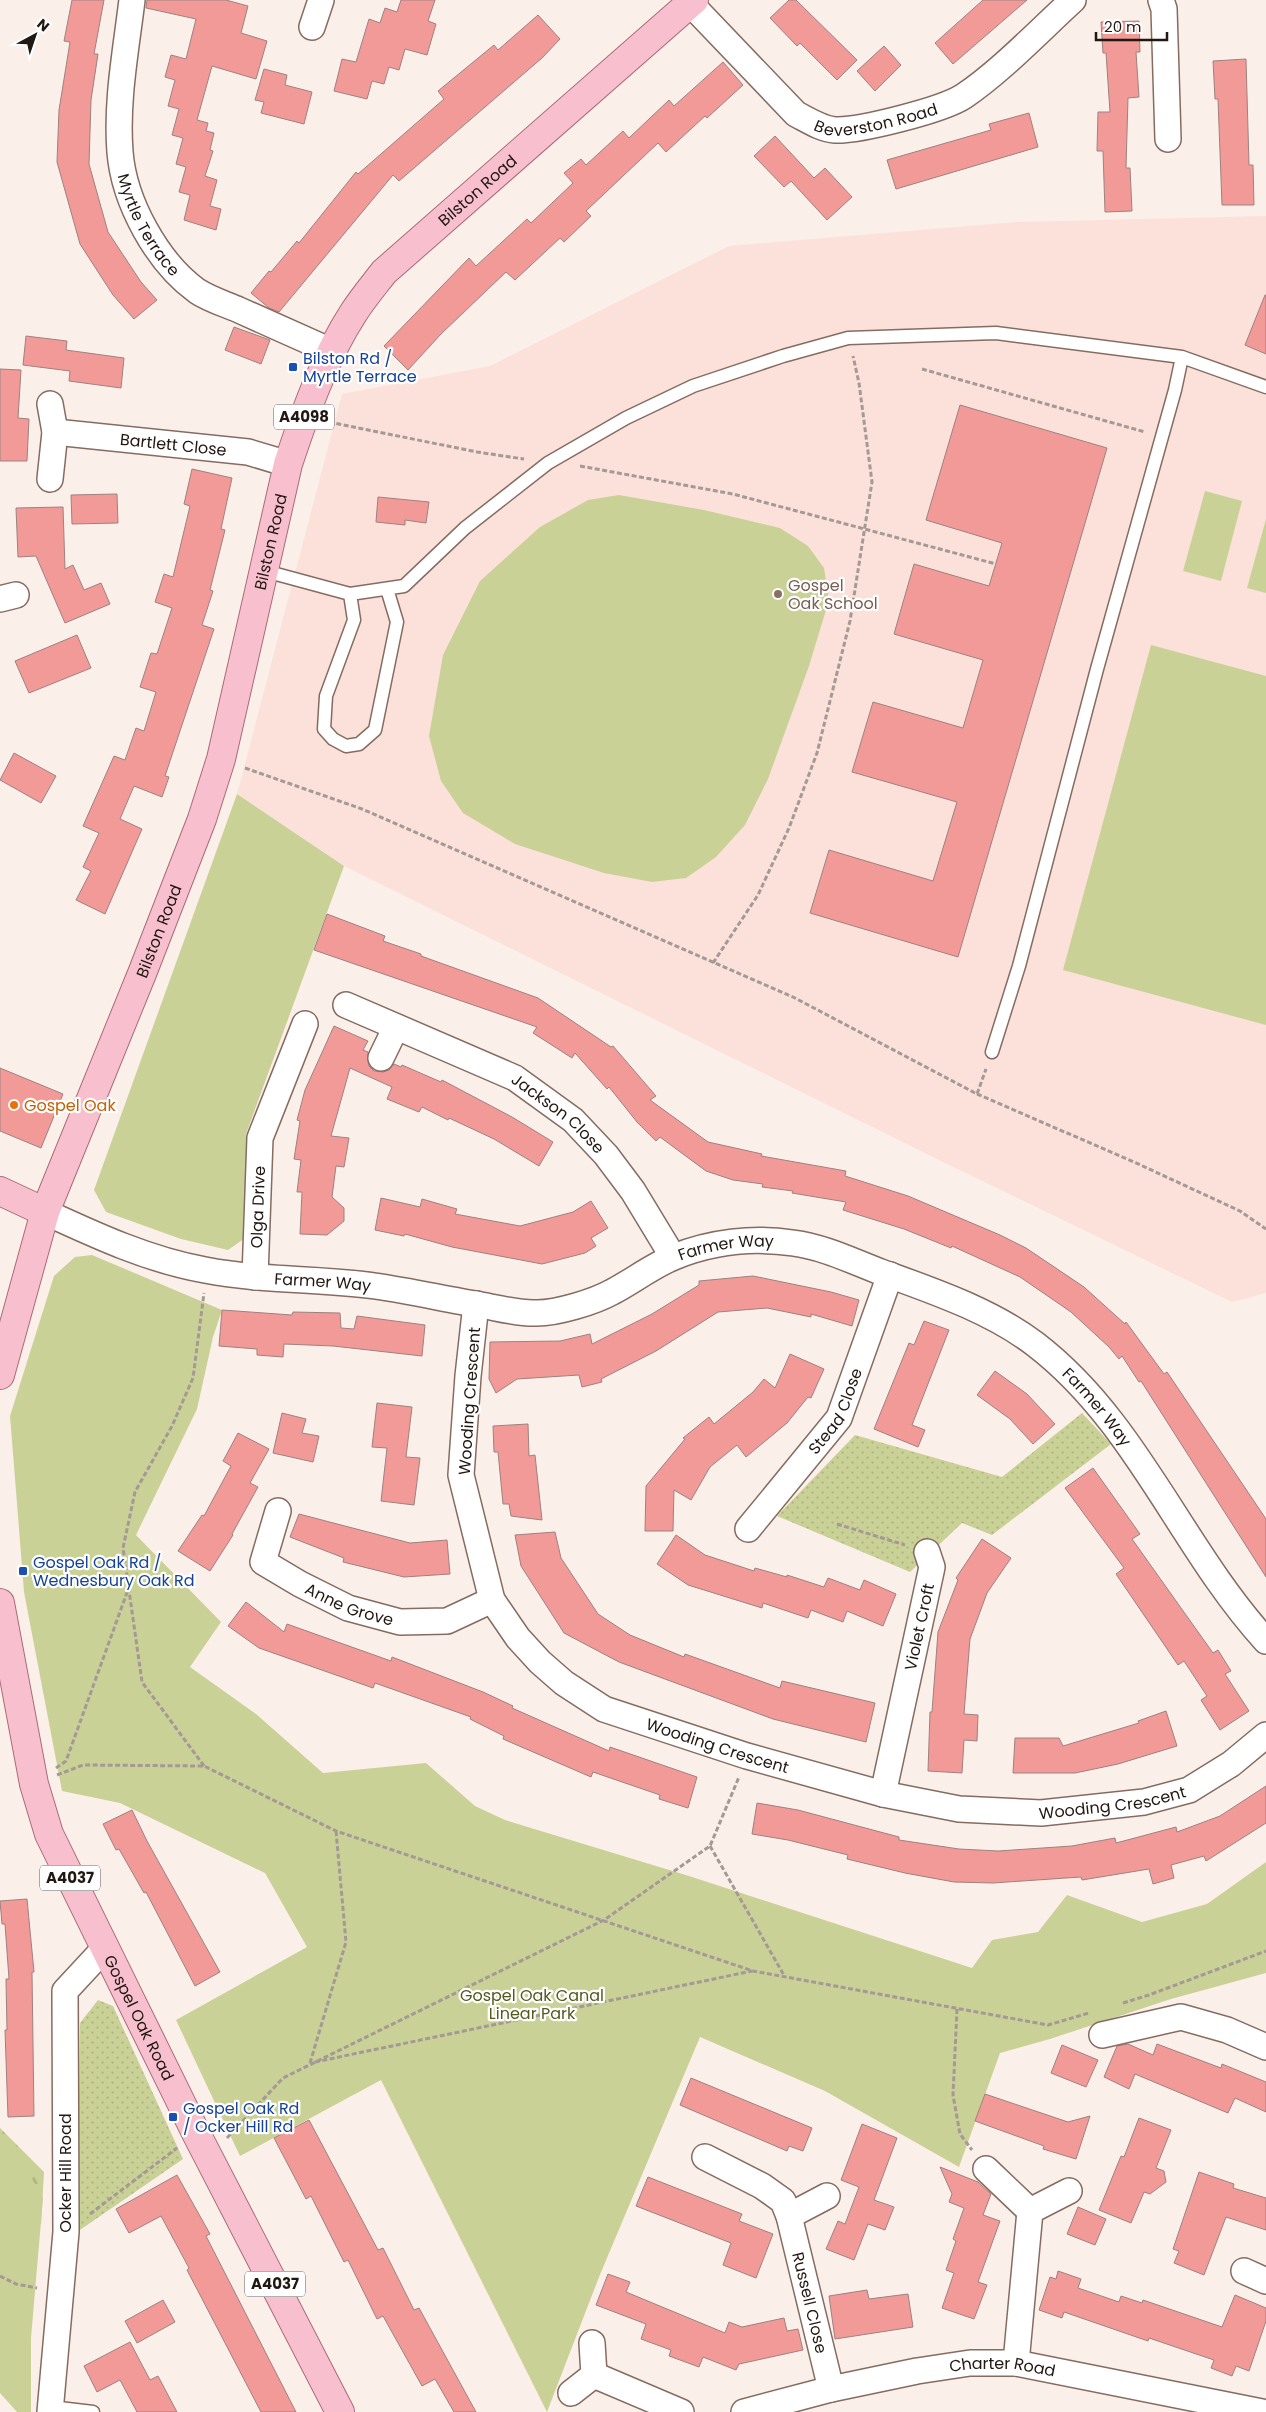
<svg xmlns="http://www.w3.org/2000/svg" width="1266" height="2412" font-family="Poppins,sans-serif">
  <defs>
    <pattern id="grass-dots" width="8" height="8" patternUnits="userSpaceOnUse" patternTransform="scale(1.25)"><rect width="8" height="8" fill="#cad196"/><path d="M2 2h.1M6 6h.1" fill="none" stroke="#adb380" stroke-width="1.8" stroke-linecap="round"/></pattern>
    <pattern id="forest-firs" width="22" height="20" patternUnits="userSpaceOnUse" patternTransform="scale(1.25)"><rect width="22" height="20" fill="#cad196"/><path d="M5 1l3.5 6h-7zM16 11l3.5 6h-7z" fill="#adb380"/></pattern>
  </defs>
  <rect width="100%" height="100%" fill="#fbefea"/>
  <path fill="#fbe1d9" d="M1266,216V1293L1232,1302L939,1160L344,866L237,794L342,394L490,366L729,246L1017,222Z"/>
  <path fill="url(#grass-dots)" d="M1082,1413L1111,1444L992,1535L962,1523L910,1572L777,1516L855,1435L1002,1477Z
    M98,2000L113,2006L183,2159L77,2232L80,2023Z"/>
  <path fill="url(#forest-firs)" d="M0,2128L44,2172L41,2224L0,2209Z"/>
  <path fill="#cad196" d="M1205,491L1242,501L1221,581L1183,571Z
    M619,495L704,510L780,528L808,546L824,568L829,600L809,666L768,779L745,825L716,857L686,878L652,882L604,873L515,844L463,813L441,781L429,736L443,655L480,581L540,527L588,500Z
    M1266,519V593L1247,588Z
    M1151,645L1266,676V1025L1063,970Z
    M237,794L344,866L246,1134L251,1234L228,1250L181,1239L106,1212L94,1190Z
    M92,1255L222,1310L213,1337L197,1409L136,1535L221,1622L190,1667L256,1714L323,1773L426,1763L475,1806L505,1820L689,1876L972,1968L992,1940L1038,1932L1067,1895L1142,1922L1207,1904L1266,1862V1973L1171,1999L1050,2039L1000,2053L959,2167L825,2091L700,2037L599,2277L547,2412L381,2080L240,2156L176,2020L307,1947L265,1873L120,1803L62,1791L24,1592L10,1416L54,1276L75,1257Z
    M0,2133L26,2168L43,2198L31,2338V2412H17L0,2393Z"/>
  <path fill="#f19a98" stroke="#9e817f" d="M72,0H104L94,54H98L91,100L89,164L108,232L141,282L157,300L134,319L113,295L80,244L57,162L59,110L70,42L64,41Z
    M147,0H226L248,6L241,33L267,41L256,79L212,66L197,120L208,123L206,131L214,133L210,150L213,151L205,176L217,180L210,206L221,209L216,230L184,220L190,195L179,192L186,167L176,164L183,138L172,135L179,109L168,106L175,80L165,77L171,55L186,59L196,19L146,8Z
    M401,0H435L428,21L436,24L427,55L405,49L399,70L389,67L384,84L372,81L367,99L334,91L342,59L356,62L369,19L380,23L385,8L397,12Z
    M789,0H796L857,60L837,80L800,43L797,46L770,18Z
    M983,0H1027L953,64L935,43Z
    M538,15L560,39L542,58L399,181L393,175L279,312L269,308L251,293L269,271L271,272L297,241L299,243L356,172L358,174L444,99L438,91L494,45L498,50Z
    M1139,21L1140,52H1136L1139,97L1128,98L1126,168H1130L1132,211L1105,212L1103,151H1097L1098,112H1110L1106,53H1103L1101,22Z
    M884,46L901,65L875,91L857,71Z
    M1246,59L1249,165H1253L1254,205H1222L1218,99H1215L1213,61Z
    M723,62L743,85L707,118L705,116L666,152L658,143L586,211L591,216L564,242L560,238L515,280L506,272L441,334L408,370L384,346L469,258L476,266L527,219L531,223L573,183L564,173L581,159L586,165L623,131L629,138L669,100L674,106Z
    M264,69L287,75L285,85L312,92L304,124L261,113L264,102L255,100Z
    M1029,113L1038,147L896,189L887,160L991,130L989,124Z
    M775,136L814,178L825,168L852,197L827,220L791,181L784,187L754,156Z
    M1265,295H1266V354L1245,345Z
    M234,327L270,340L261,364L225,350Z
    M26,336L67,341L66,350L124,358L121,388L69,381L70,371L23,365Z
    M0,369L21,370L18,418L29,419L27,461H0Z
    M960,405L1107,448L958,957L810,913L829,850L933,881L957,802L852,772L873,702L963,728L983,660L894,634L914,564L989,586L1002,543L926,520Z
    M192,469L232,478L221,529L225,530L210,590L213,591L202,625L214,629L165,776L169,777L162,797L134,786L120,819L142,829L105,914L76,900L91,871L83,867L99,833L83,826L114,756L125,760L136,728L144,731L156,692L140,687L151,653L157,654L172,608L155,602L164,574L173,577L190,506L184,504Z
    M117,494L118,523L72,524L71,495Z
    M378,497L429,502L426,523L405,520V525L376,522Z
    M63,507L65,569L73,565L84,590L101,583L110,604L65,623L36,556L18,557L16,508Z
    M77,635L91,668L29,693L15,661Z
    M14,753L56,776L41,803L0,780Z
    M327,914L385,936L383,941L421,954V956L538,998L611,1047L613,1046L656,1096L650,1100L708,1142L762,1154L761,1156L846,1171L845,1176L908,1196L1000,1235L1026,1248L1084,1287L1125,1324L1126,1322L1164,1374L1167,1372L1266,1519V1577L1141,1381L1139,1382L1122,1356L1119,1359L1109,1347L1071,1312L1020,1277L952,1246L951,1248L904,1229L843,1210L846,1202L792,1193L793,1191L762,1187L763,1184L733,1180L706,1171L660,1137L656,1141L637,1122L609,1087L607,1089L575,1053L572,1058L533,1033L537,1027L314,950Z
    M334,1026L368,1041L363,1050L368,1052L369,1066L374,1071L383,1072L389,1070L394,1064L401,1067L402,1065L441,1082L442,1080L512,1117L553,1142L539,1166L494,1139L449,1118L448,1120L422,1107L419,1112L387,1099L392,1087L350,1068L331,1136L349,1138L344,1167L336,1166L332,1197L344,1208V1221L327,1235L300,1234L302,1192H297L301,1160L294,1159L300,1121L297,1120L305,1090Z
    M0,1068L63,1094L41,1148L0,1131Z
    M381,1198L420,1207L422,1199L457,1209L455,1214L520,1226L573,1212L591,1201L608,1228L591,1238L596,1246L585,1253L542,1264L452,1247L405,1234L404,1236L375,1230Z
    M753,1276L831,1292L859,1300L852,1326L811,1314V1317L767,1308L718,1312L656,1351L601,1379L602,1382L582,1387L579,1375L517,1379L496,1393L489,1379L490,1342L560,1341L590,1334L592,1344L652,1314L699,1285V1281Z
    M222,1310L292,1315L293,1312L340,1313L341,1328L354,1329L357,1316L425,1325L422,1356L333,1346L284,1344L283,1357L257,1355V1349L219,1346Z
    M924,1321L949,1330L912,1425L925,1430L918,1447L874,1429L909,1343L914,1345Z
    M790,1354L824,1369L811,1398L808,1397L787,1423L746,1457L737,1445L710,1467L691,1500L674,1490L673,1531H645L646,1486L685,1439L683,1438L709,1417L714,1424L753,1392L764,1379L775,1388Z
    M995,1371L1027,1394L1055,1424L1033,1444L1010,1419L977,1395Z
    M377,1403L412,1407L406,1457L420,1458L414,1505L381,1501L387,1448L372,1447Z
    M282,1413L306,1419L302,1433L319,1436L313,1462L273,1453Z
    M528,1424L529,1456L535,1455L542,1520L511,1516L509,1504H503L498,1452H494L493,1426Z
    M238,1433L269,1449L250,1483L258,1487L232,1534L233,1535L210,1571L178,1551L202,1515L204,1516L231,1466L223,1461Z
    M1093,1468L1140,1534L1132,1539L1213,1653L1218,1650L1231,1671L1225,1674L1249,1711L1220,1730L1201,1700L1207,1696L1184,1661L1178,1665L1116,1574L1124,1568L1065,1488Z
    M299,1514L410,1543L447,1540L450,1574L404,1577L343,1562L344,1558L290,1537Z
    M555,1532L561,1558L598,1614L630,1635L684,1657L685,1654L780,1688L782,1681L875,1703L866,1742L773,1719L619,1662L564,1633L521,1566L515,1535Z
    M676,1535L705,1555L754,1571L755,1568L787,1577V1575L824,1587L828,1578L860,1590L864,1580L896,1594L883,1626L847,1611L843,1622L811,1610L808,1618L763,1603L762,1608L688,1585L657,1564Z
    M982,1539L1011,1558L987,1593L970,1639L964,1714L978,1715L977,1741L964,1740L962,1773L928,1771L930,1712H932L938,1632L958,1580L956,1578Z
    M246,1602L284,1632L287,1624L391,1661L392,1657L483,1692L513,1706L512,1708L609,1751L610,1747L697,1777L688,1808L659,1799L660,1795L593,1772L591,1777L503,1739L504,1736L470,1719L471,1717L375,1683L373,1688L259,1648L228,1626Z
    M1166,1711L1177,1746L1118,1764L1075,1773H1013L1015,1738H1059L1063,1746L1139,1723L1138,1721Z
    M1266,1786V1823L1206,1861L1204,1856L1171,1865L1174,1878L1153,1884L1149,1869L1082,1880L1081,1877L993,1883L954,1882L905,1873L847,1859L848,1855L788,1840L752,1834L757,1803L798,1810L899,1837V1840L959,1849L998,1851L1072,1846L1115,1838L1116,1843L1176,1827L1177,1832L1220,1816Z
    M132,1810L147,1841L220,1972L195,1986L146,1892L144,1893L119,1849L116,1850L103,1824Z
    M27,1899L34,1972H32L34,2116L8,2117L5,2030H7L6,1979H9L5,1924H2L0,1901Z
    M1128,2044L1153,2055L1157,2044L1221,2068L1222,2064L1266,2082V2112L1235,2098L1228,2113L1135,2074L1129,2089L1104,2077L1117,2046Z
    M1062,2045L1098,2060L1086,2087L1051,2073Z
    M691,2078L812,2128L803,2151L789,2146L787,2151L680,2105Z
    M985,2094L1068,2122L1090,2116L1076,2159L1043,2149L1044,2146L975,2121Z
    M1139,2118L1171,2130L1156,2168L1164,2171L1166,2182L1150,2194L1144,2192L1131,2223L1099,2210L1121,2156L1124,2157Z
    M309,2120L378,2250L383,2248L414,2310L419,2308L476,2412H454L435,2379L422,2386L383,2316L377,2319L348,2260L344,2262L311,2196L306,2199L274,2138Z
    M862,2124L897,2138L874,2200L894,2207L885,2230L868,2224L854,2260L826,2249L838,2221L845,2224L859,2187L841,2180Z
    M940,2167L978,2182L991,2194L983,2215L1000,2221L978,2282L987,2285L974,2319L942,2308L954,2273L946,2270L956,2241L953,2239L964,2208L949,2202L952,2194Z
    M1199,2172L1234,2184L1233,2188L1266,2198V2230L1226,2217L1204,2275L1174,2263L1179,2251L1173,2249Z
    M177,2175L210,2234L206,2236L296,2412H261L187,2270L189,2268L161,2216L129,2233L116,2209Z
    M648,2177L742,2214L739,2221L773,2234L756,2278L723,2265L731,2243L636,2206Z
    M1078,2207L1106,2219L1095,2245L1067,2234Z
    M1058,2271L1081,2279L1078,2288L1119,2302L1121,2296L1142,2303L1143,2300L1222,2327L1235,2295L1266,2308V2321L1249,2371L1236,2366L1232,2376L1211,2368L1214,2360L1149,2338L1148,2341L1064,2312L1062,2318L1039,2310L1050,2277L1056,2279Z
    M608,2274L630,2282L626,2292L725,2333L729,2322L742,2327L784,2318L787,2331L798,2329L803,2350L739,2364L736,2370L703,2357L699,2367L669,2356L671,2350L641,2339L646,2324L596,2305Z
    M867,2290L869,2299L908,2294L913,2327L835,2339L829,2296Z
    M163,2300L175,2322L137,2343L125,2321Z
    M130,2342L150,2380L158,2376L177,2412H137L120,2380L97,2392L84,2366Z"/>
  <g fill="none" stroke-linecap="round" stroke-linejoin="round">
    <g stroke="#856c61" stroke-width="15">
      <path id="service" d="M265,571L350,594L404,586L465,528L548,463L626,418L693,386L783,356L848,338L996,333L1182,357L1266,387
        M350,594L354,620L326,696L324,729L333,739L346,746L359,744L375,730L397,622L387,589
        M992,1052L1019,966L1097,669L1175,390L1182,357
        M51,2407L93,2412"/>
    </g>
    <g stroke="#856c61" stroke-width="28">
      <g id="minor">
        <path id="s1" d="M132,0C126,50 116,101 120,152C124,202 157,262 197,291C209,299 225,304 239,310C270,324 301,338 333,352"/>
        <path id="s2" d="M687,0L796,114C808,120 821,129 835,130C859,131 943,110 964,96C1001,71 1039,31 1073,0"/>
        <path d="M1161,0L1164,9L1168,139"/>
        <path d="M312,27L321,0"/>
        <path d="M50,404L55,432L50,479"/>
        <path id="s3" d="M55,432L248,452L288,464"/>
        <path d="M0,599L16,595"/>
        <path id="s4" d="M346,1005L515,1078L573,1120L606,1155L633,1191L673,1257"/>
        <path d="M381,1058L396,1027"/>
        <path id="s5" d="M45,1212C97,1236 149,1260 205,1270C261,1281 319,1278 375,1286C410,1291 445,1299 481,1305C498,1308 519,1314 537,1313C557,1313 594,1302 612,1292C633,1281 652,1266 674,1257C711,1242 753,1237 793,1243C824,1247 852,1261 881,1272C933,1291 990,1310 1035,1344C1137,1422 1181,1548 1266,1641"/>
        <path id="s6" d="M255,1277L260,1138L305,1024"/>
        <path id="s7" d="M476,1304L468,1376L461,1475L492,1600L518,1638L540,1662L564,1683L604,1709L747,1756L883,1794L959,1809L1041,1813L1144,1802L1189,1790L1231,1764L1266,1735"/>
        <path id="s8" d="M278,1511L263,1562L300,1584L348,1608L400,1622L447,1621L492,1600"/>
        <path id="s9" d="M748,1529L839,1418L890,1275"/>
        <path id="s10" d="M883,1794L932,1567L927,1552"/>
        <path d="M1102,2035L1181,2017L1227,2030L1266,2047"/>
        <path id="s11" d="M705,2157L762,2186L783,2201L789,2216L831,2389"/>
        <path d="M986,2169L1030,2211"/>
        <path d="M789,2216L827,2196"/>
        <path d="M1244,2271L1266,2281"/>
        <path d="M1016,2363L1030,2211L1069,2191"/>
        <path d="M594,2375L681,2412"/>
        <path d="M571,2393L594,2375L592,2343"/>
        <path d="M50,2412L66,2232L65,1991L104,1949"/>
        <path id="s12" d="M744,2412L831,2389L917,2371L970,2363H1016L1262,2412"/>
      </g>
    </g>
    <g stroke="#aa6a78" stroke-width="30">
      <g id="primary">
        <path d="M0,1191L45,1212"/>
        <path id="s13" d="M0,1375L45,1212L143,971L202,819L221,759L288,464C305,413 324,358 354,312C363,298 374,285 384,272L694,0"/>
        <path id="s14" d="M0,1603L34,1784L49,1834L196,2133L340,2412"/>
      </g>
    </g>
    <path stroke="#a49995" stroke-width="3" stroke-dasharray="5 2.5" stroke-linecap="butt" d="M922,369L1145,432
      M329,422L477,452L524,459
      M580,466L733,494L996,564
      M245,768L362,809L793,997L977,1094L986,1069
      M713,963L758,895L789,828L817,753L850,621L872,482L859,383L853,356
      M977,1094L1134,1162L1240,1211L1266,1229
      M837,1524L905,1545
      M204,1766L142,1682L123,1548L135,1492L172,1426L193,1378L204,1293
      M56,1768L66,1761L129,1587
      M57,1775L83,1765L204,1766L336,1831L753,1971L1048,2025L1089,2013
      M710,1846L785,1977
      M1123,2003L1149,1995L1266,1951
      M957,2009L953,2095L960,2134L972,2150
      M315,2062L752,1971
      M310,2063L346,1942L336,1831
      M227,2138L283,2078L604,1920L710,1846L739,1777
      M90,2214L177,2148
      M0,2276L16,2284L37,2288"/>
    <use href="#service" stroke="#fff" stroke-width="12"/>
    <use href="#minor" stroke="#fff" stroke-width="25"/>
    <use href="#primary" stroke="#f8c0ce" stroke-width="28"/>
  </g>
  <g fill="#1a4fb4" stroke="#fff" stroke-width="2">
    <rect x="288" y="362" width="10" height="10" rx="2.5"/>
    <rect x="18" y="1566" width="10" height="10" rx="2.5"/>
    <rect x="168" y="2112" width="10" height="10" rx="2.5"/>
  </g>
  <circle fill="#8d6e63" stroke="#fff" stroke-width="2" cx="778" cy="594" r="5"/>
  <circle fill="#e8710a" stroke="#fff" stroke-width="2" cx="14" cy="1105" r="5"/>
  <g text-anchor="middle" stroke-width="4.5" stroke-linejoin="round" paint-order="stroke">
    <g fill="#fff" stroke="#645d5a" stroke-width="1">
      <rect x="274" y="404.5" width="60" height="25" rx="4"/>
      <rect x="40" y="1865.5" width="60" height="25" rx="4"/>
      <rect x="245" y="2271.5" width="60" height="25" rx="4"/>
    </g>
    <g font-size="15" font-weight="bold" fill="#211713">
      <text x="304" y="422">A4098</text>
      <text x="70" y="1883">A4037</text>
      <text x="275" y="2289">A4037</text>
    </g>
    <g font-size="16" fill="#211713" stroke="#fff">
      <text dy="6" stroke="none"><textPath href="#s2" startOffset="242">Beverston Road</textPath></text>
      <text dy="6" stroke="none"><textPath href="#s13" startOffset="1298">Bilston Road</textPath></text>
      <text dy="6" stroke="none"><textPath href="#s1" startOffset="232">Myrtle Terrace</textPath></text>
      <text dy="6" stroke="none"><textPath href="#s3" startOffset="119">Bartlett Close</textPath></text>
      <text dy="6" stroke="none"><textPath href="#s13" startOffset="878">Bilston Road</textPath></text>
      <text dy="6" stroke="none"><textPath href="#s13" startOffset="472">Bilston Road</textPath></text>
      <text dy="6" stroke="none"><textPath href="#s4" startOffset="240">Jackson Close</textPath></text>
      <text dy="6" stroke="none"><textPath href="#s6" startOffset="70">Olga Drive</textPath></text>
      <text dy="6" stroke="none"><textPath href="#s5" startOffset="709">Farmer Way</textPath></text>
      <text dy="6" stroke="none"><textPath href="#s5" startOffset="289">Farmer Way</textPath></text>
      <text transform="translate(469 1401) rotate(-86)" y="6">Wooding Crescent</text>
      <text dy="6" stroke="none"><textPath href="#s5" startOffset="1129">Farmer Way</textPath></text>
      <text dy="6" stroke="none"><textPath href="#s9" startOffset="148">Stead Close</textPath></text>
      <text dy="6" stroke="none"><textPath href="#s8" startOffset="150">Anne Grove</textPath></text>
      <text dy="6" stroke="none"><textPath href="#s10" startOffset="171">Violet Croft</textPath></text>
      <text dy="6" stroke="none"><textPath href="#s7" startOffset="578">Wooding Crescent</textPath></text>
      <text dy="6" stroke="none"><textPath href="#s7" startOffset="982">Wooding Crescent</textPath></text>
      <text dy="6" stroke="none"><textPath href="#s14" startOffset="441">Gospel Oak Road</textPath></text>
      <text transform="translate(65 2173) rotate(-90)" y="6">Ocker Hill Road</text>
      <text dy="6" stroke="none"><textPath href="#s11" startOffset="195">Russell Close</textPath></text>
      <text dy="6" stroke="none"><textPath href="#s12" startOffset="264">Charter Road</textPath></text>
    </g>
    <g font-size="16" fill="#164399" stroke="#fff" text-anchor="start">
      <text x="303" y="364">Bilston Rd /<tspan x="303" dy="18">Myrtle Terrace</tspan></text>
      <text x="33" y="1568">Gospel Oak Rd /<tspan x="33" dy="18">Wednesbury Oak Rd</tspan></text>
      <text x="183" y="2114">Gospel Oak Rd<tspan x="183" dy="18">/ Ocker Hill Rd</tspan></text>
    </g>
    <g font-size="16" fill="#785e54" stroke="#fff" text-anchor="start">
      <text x="788" y="591">Gospel<tspan x="788" dy="18">Oak School</tspan></text>
    </g>
    <g font-size="16" fill="#c56008" stroke="#fff" text-anchor="start">
      <text x="24" y="1111">Gospel Oak</text>
    </g>
    <g font-size="16" fill="#555a1f" stroke="#fff">
      <text x="532" y="2001">Gospel Oak Canal<tspan x="532" dy="18">Linear Park</tspan></text>
    </g>
  </g>
  <g transform="translate(35 35) rotate(40)" stroke="#ffffff" stroke-width="4" paint-order="stroke">
  <path d="M0-4L9 19L0 12L-9 19Z" fill="#211713"/>
  <text y="-8" font-size="14" font-weight="bold" text-anchor="middle" fill="#211713">N</text>
  </g>
  <path d="M1096 32v8h71v-8" fill="none" stroke="#211713" stroke-width="2.5"/>
  <text x="1104" y="32" font-size="15" fill="#211713" stroke="#ffffff" stroke-width="4" paint-order="stroke">20 m</text>
</svg>
